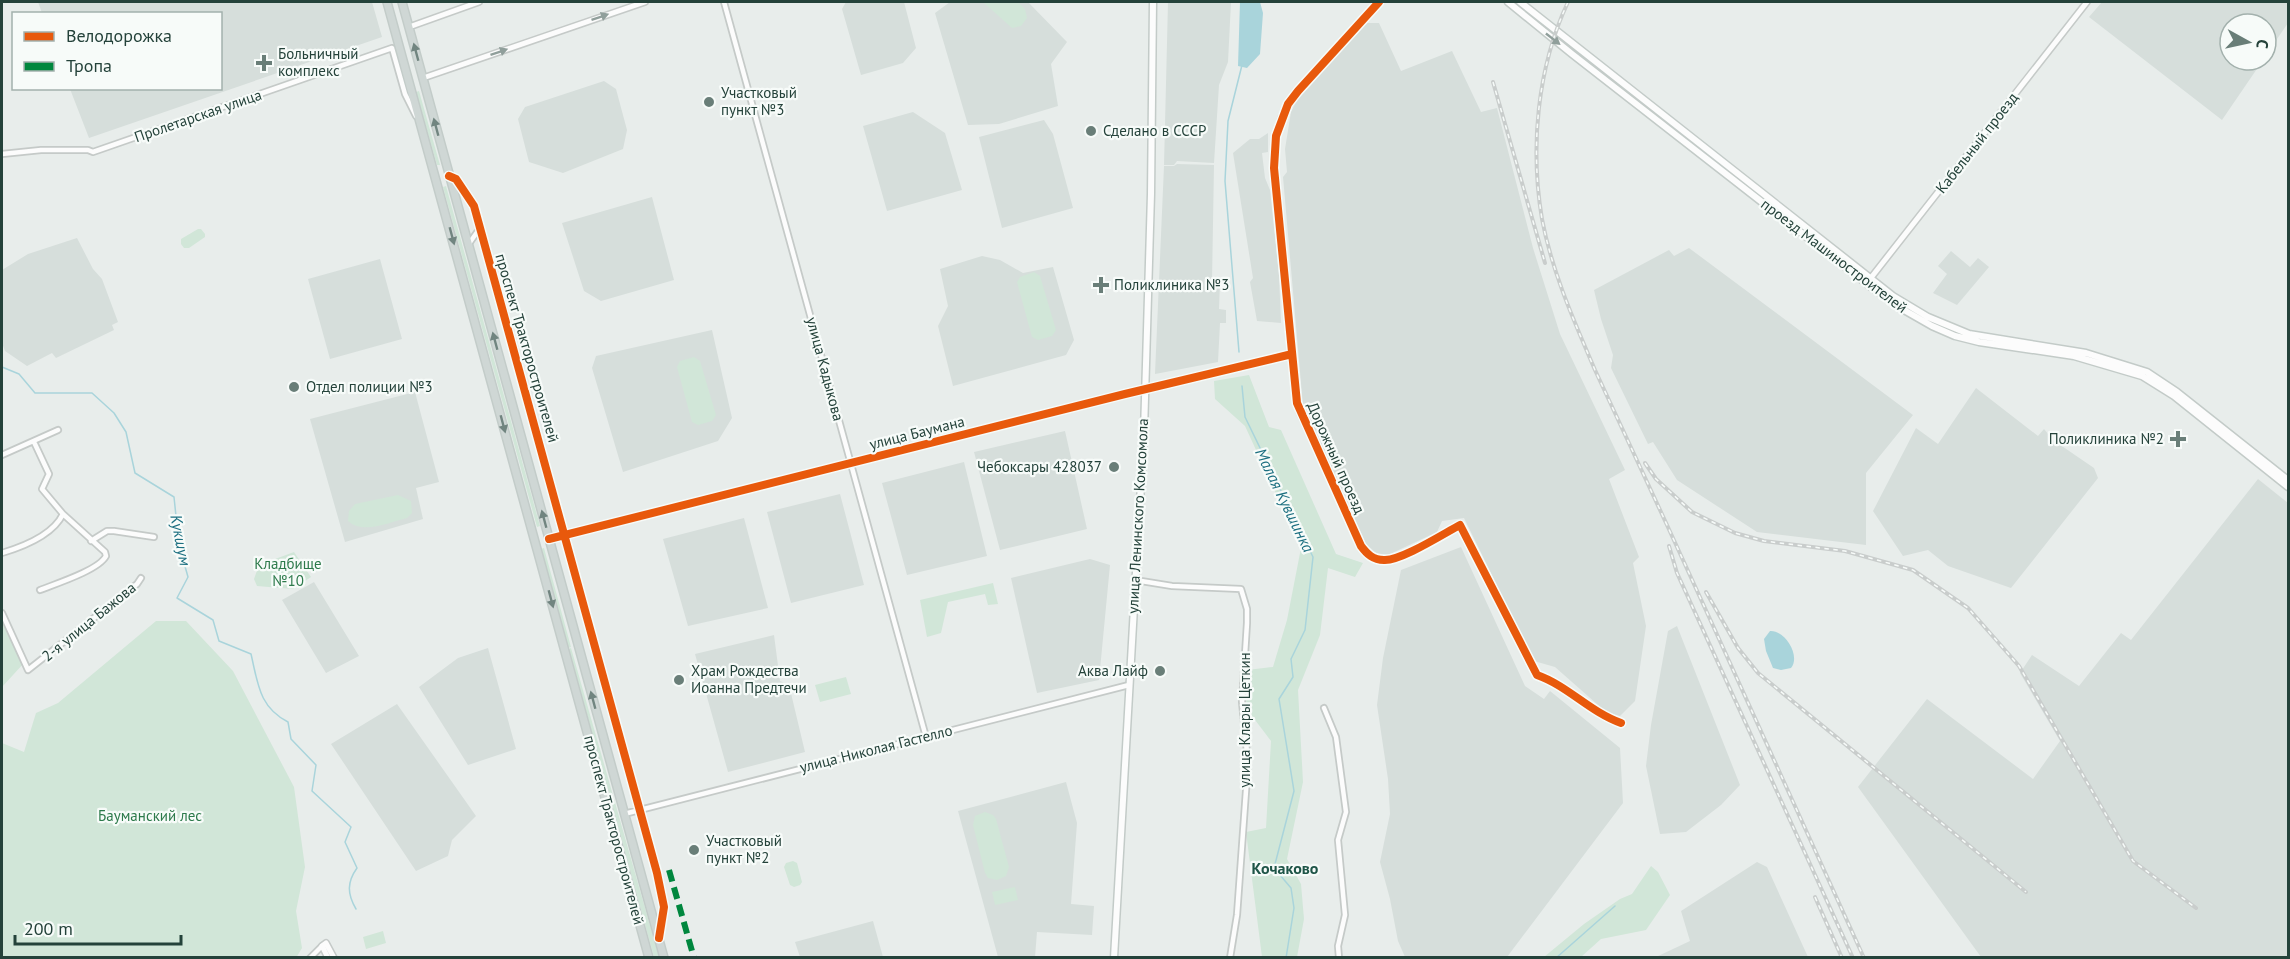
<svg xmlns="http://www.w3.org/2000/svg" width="2290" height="959" font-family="'PT Sans',sans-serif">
  <rect width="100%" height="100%" fill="#e8edeb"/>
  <path fill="#d6dedb" d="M38,2H372L382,37L89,138L70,89L220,88V14L42,13Z
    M846,2H904L916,48L903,63L861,75L842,9Z
    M950,2H1028L1067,42L1051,64L1058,106L999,124L968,125L935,13Z
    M1168,2H1231L1228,62L1219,85L1214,163L1177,161L1174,165H1164Z
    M2102,2H2288V23L2266,55V24H2230V60H2263L2222,120L2089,17Z
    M1367,23H1379L1401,71L1452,51L1481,112L1497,108L1533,248L1560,334L1625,470L1609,479L1639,557L1633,563L1646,626L1635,701L1620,716L1606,712L1555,667L1534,661L1464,518L1442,521L1437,532L1388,555L1376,553L1366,544L1303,406L1283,177L1287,172L1285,149L1291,112L1297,100Z
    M604,81L616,89L627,130L623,149L563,173L529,162L518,119L525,107Z
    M913,112L945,133L962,190L887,211L863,126Z
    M1044,120L1053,134L1073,208L1002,228L979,137Z
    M1268,133V152L1262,153L1265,178L1270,190L1279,275L1281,323L1257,321L1250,282L1253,278L1233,153L1250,139H1259Z
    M1177,164L1214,165L1212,282H1220L1219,309L1226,310V323H1220L1218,362L1155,374L1164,166H1174Z
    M652,197L674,280L601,301L584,291L562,223Z
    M77,238L93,269L102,279L118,322L112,325L114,330L56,358L52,353L27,366L5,351L2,343V270L28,254Z
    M1689,248L1913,415L1866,473V545L1757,532L1677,480L1653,442L1648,444L1611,368L1613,355L1601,319L1594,290L1669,250L1674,256Z
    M1951,251L1970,267L1978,258L1989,267L1957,305L1933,293L1947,274L1938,266Z
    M982,256L1000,260L1023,273L1053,267L1074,340L1066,355L953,386L938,326L948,306L940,269Z
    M380,259L402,339L330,359L308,279Z
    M712,330L732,418L718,441L623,472L592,368L596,356Z
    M1976,388L2038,436L2044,429L2053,440L2094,468L2098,478L2011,588L1948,566L1928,550L1903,556L1873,511L1916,428L1938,444Z
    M415,392L439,482L416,488L423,519L345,542L310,419Z
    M1065,431L1087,529L1000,550L974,452Z
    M964,462L987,556L907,575L882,483Z
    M2258,479L2288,503V957H1981L1858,787L1927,699L2033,779L2060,741L2020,673L2032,655L2079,686L2121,633L2131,640Z
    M840,494L864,585L791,603L767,512Z
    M744,518L768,608L688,626L663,539Z
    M1461,547L1525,686L1544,699L1550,691L1620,748L1623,803L1507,957H1405L1398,941L1390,899L1380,862L1390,814L1388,779L1377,705L1383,658L1401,570Z
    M1090,559L1110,565L1099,680L1037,693L1011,578Z
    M314,582L359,656L326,673L282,600Z
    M1677,626L1740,785L1721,805L1686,832L1660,834L1646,766L1651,725L1668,631Z
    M774,635L780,681L789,685L805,752L728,772L695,654Z
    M488,648L516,749L468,765L419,687L458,658Z
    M397,704L476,816L452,840L448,856L416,871L331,744Z
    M1066,782L1077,823L1071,904L1094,906L1092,935L1037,932L1035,957H998L958,811Z
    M1757,862L1767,867L1808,957H1656L1690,941L1681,911Z
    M873,921L883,957H800L795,942Z"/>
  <path fill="#d1e6d8" d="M983,2H1018L1025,9L1027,18L1021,26L1012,28Z
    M419,91L440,165H437L416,92Z
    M446,186L540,526L537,527L443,187Z
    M198,229H201L205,234V237L189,248H184L181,244V239Z
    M1034,272L1040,276L1056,330L1052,336L1038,340L1032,337L1017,282L1020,277Z
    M694,357L700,361L716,415L712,421L698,425L692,422L677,367L680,361Z
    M1249,375L1269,427L1281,430L1336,554L1363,563L1355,577L1328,568L1320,635L1298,690L1303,782L1287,859L1301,884L1304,919L1297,957H1262L1246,832L1266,828L1271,741L1246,708L1247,670L1273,667L1287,620L1301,548L1245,426L1215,399L1214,381Z
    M398,495L411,501L412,513L407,518C390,522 363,535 348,521L349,511L355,504Z
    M544,548L571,647L568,648L541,549Z
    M294,552L311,577L293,589L257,586L254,579L259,565Z
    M993,583L998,604L988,605L985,594L948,602L941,633L927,637L920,600Z
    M2,615L24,663L2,687Z
    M156,621H186L233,671L294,787L305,867L296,911L302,948L296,958L2,957V743L24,752L36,713L58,703Z
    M571,648L659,957H654L569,649Z
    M846,677L851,694L820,702L815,685Z
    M985,812L993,815L996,819L1009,867L1006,876L997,880L988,878L985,873L973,825L975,816Z
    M793,861L797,863L802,882L800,885L794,887L790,885L784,867L786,863Z
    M1651,866L1658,872L1670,895L1646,930L1601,939L1581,957H1544L1584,924L1620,899L1632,894Z
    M1015,887L1018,900L995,905L992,892Z
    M383,931L386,943L366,949L363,937Z"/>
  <path fill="#a9d4db" d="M1240,2H1260L1263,13L1260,54L1247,68L1238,66Z
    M1770,631C1785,630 1801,656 1791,668L1781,670L1773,668L1766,651L1764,639Z"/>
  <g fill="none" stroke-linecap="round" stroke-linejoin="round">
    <path stroke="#a9d4db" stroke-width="1.5" d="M1239,352L1225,181L1228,121L1242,65
      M2,367L19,374L35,393H92L114,413L126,432L135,473L174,497L179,545L188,577L177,598L213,620L219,641L251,654C258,684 259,707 288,722L291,739L316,765L312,791L351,827L345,842L357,868C347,882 347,894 356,909
      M1242,386L1245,417L1313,557L1305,630L1291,659L1293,677L1279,699L1294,791L1274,868L1291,888L1294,908L1286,958
      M1556,958L1615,906"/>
    <g stroke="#c5cac8" stroke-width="8">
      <path id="minor" d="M724,2L926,737
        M392,48L405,94L416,116
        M2,154L41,150H88L93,152L392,48
        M449,176L456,179L474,206L657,873L664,907L659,936
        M468,245L480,228
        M1292,354L1299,411L1361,546C1367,554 1373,560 1384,560C1401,561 1443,534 1460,525L1537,675C1568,686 1590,712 1621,723
        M2,455L58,430
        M549,539L1145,389
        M91,541L107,531H114L154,537
        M2,553C22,547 53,535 63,514L42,489L49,474L34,442
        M1135,580L1172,586L1241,589L1247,609V623L1242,702L1248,763L1237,915L1230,958
        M40,590C55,584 99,570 106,556L105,552L63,514
        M2,613L28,670L137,584L141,578
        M1324,708L1336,737L1346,812L1338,840L1345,915L1338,946L1339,958
        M624,814L1129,685
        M310,958L322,946"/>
    </g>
    <g stroke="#c5cac8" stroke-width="8">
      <path id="tertiary" d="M409,27L479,2
        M423,78L645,2
        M1870,279L2087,2
        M1145,389L1292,354L1274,168L1276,136L1281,118L1298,91L1379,2
        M328,958L322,946L326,943L334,958"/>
    </g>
    <g stroke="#c3cbc8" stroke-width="9">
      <path id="secondary" d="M1508,2L1572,54L1867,284L1904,310L1932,326L1955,336L1979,342L2074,356L2142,376L2174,396L2288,487
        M1520,2L1893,296L1928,317L1969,334L2086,353L2147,372L2177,392L2288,480
        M1114,958L1144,432L1151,194L1153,2"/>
    </g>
    <g stroke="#c3ccc9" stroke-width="10">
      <path id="primary" d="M387,2L649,958
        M402,2L664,958"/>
    </g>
    <use href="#minor" stroke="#fcfcfc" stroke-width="4.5"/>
    <use href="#tertiary" stroke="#fcfcfc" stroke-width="5"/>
    <use href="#secondary" stroke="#fcfcfc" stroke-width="6"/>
    <use href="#primary" stroke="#cfd7d5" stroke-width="7"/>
    <g stroke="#c9cdcc" stroke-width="4">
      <path id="rail" d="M1568,2C1537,68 1530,148 1542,219C1552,272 1574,321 1595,370C1619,422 1643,473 1667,525C1733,669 1798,813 1864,958
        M1493,82L1545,263
        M1645,463L1656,479L1692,512L1735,533L1764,541L1845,551L1913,570L1968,608L2019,666L2133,861L2196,908
        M1669,546L1677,573L1853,958
        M1706,592L1738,648L1758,673L2026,892
        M1815,897L1842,958"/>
    </g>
    <use href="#rail" stroke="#f7fbf9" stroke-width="1.5" stroke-dasharray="4.5" stroke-linecap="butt"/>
    <path stroke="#00873e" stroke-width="6" stroke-dasharray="12 6" stroke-linecap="butt" d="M669,870L694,958"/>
    <g stroke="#f7fbf9" stroke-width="11">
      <path id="cycleway" d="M1379,2L1298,91L1288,104L1276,136L1274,168L1297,403L1361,546C1367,554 1373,560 1384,560C1401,561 1443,534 1460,525L1537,675C1568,686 1590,712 1621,723
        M449,176L456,179L474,206L657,873L664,907L659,938
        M549,539L1125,394L1292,354"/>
    </g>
    <use href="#cycleway" stroke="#e8590c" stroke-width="8"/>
  </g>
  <defs><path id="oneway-solid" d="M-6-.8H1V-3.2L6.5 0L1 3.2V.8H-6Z" transform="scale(1.5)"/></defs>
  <g fill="#909f9b">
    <use href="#oneway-solid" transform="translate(600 17) rotate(-19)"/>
    <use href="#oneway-solid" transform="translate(1553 39) rotate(38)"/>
    <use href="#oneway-solid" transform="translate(499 52) rotate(-19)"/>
  </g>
  <g fill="#718580">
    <use href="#oneway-solid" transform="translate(416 52) rotate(-105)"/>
    <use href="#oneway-solid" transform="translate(436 127) rotate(-105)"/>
    <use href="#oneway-solid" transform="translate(452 236) rotate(75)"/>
    <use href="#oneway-solid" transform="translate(495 341) rotate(-105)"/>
    <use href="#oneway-solid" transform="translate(503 424) rotate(75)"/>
    <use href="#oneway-solid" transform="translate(544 519) rotate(-105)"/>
    <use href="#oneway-solid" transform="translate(551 599) rotate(75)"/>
    <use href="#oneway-solid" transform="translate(593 700) rotate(-105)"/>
  </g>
  <g fill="#697e78" stroke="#f7fbf9" stroke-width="2">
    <path d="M261 54h6v6h6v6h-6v6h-6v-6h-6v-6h6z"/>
    <circle cx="709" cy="102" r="6"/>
    <circle cx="1091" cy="131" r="6"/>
    <path d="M1098 276h6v6h6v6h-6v6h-6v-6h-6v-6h6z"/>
    <circle cx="294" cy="387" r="6"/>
    <path d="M2175 430h6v6h6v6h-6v6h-6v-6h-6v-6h6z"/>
    <circle cx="1114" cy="467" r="6"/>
    <circle cx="1160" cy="671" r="6"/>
    <circle cx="679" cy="680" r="6"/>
    <circle cx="694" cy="850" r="6"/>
  </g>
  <g text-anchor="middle" stroke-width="4.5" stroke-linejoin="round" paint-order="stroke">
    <g font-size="15" fill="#24423a" stroke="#f7fbf9" text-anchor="start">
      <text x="278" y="59">Больничный<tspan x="278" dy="17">комплекс</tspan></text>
      <text x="721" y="98">Участковый<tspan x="721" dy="17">пункт №3</tspan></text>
      <text x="1103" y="136">Сделано в СССР</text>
      <text x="1114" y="290">Поликлиника №3</text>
      <text x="306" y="392">Отдел полиции №3</text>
      <text x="2164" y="444" text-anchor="end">Поликлиника №2</text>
      <text x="1102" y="472" text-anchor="end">Чебоксары 428037</text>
      <text x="691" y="676">Храм Рождества<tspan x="691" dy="17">Иоанна Предтечи</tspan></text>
      <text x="1148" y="676" text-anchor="end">Аква Лайф</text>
      <text x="706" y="846">Участковый<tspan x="706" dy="17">пункт №2</tspan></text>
    </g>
    <g font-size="15" fill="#24423a" stroke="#f7fbf9">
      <text transform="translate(198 116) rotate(-19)" y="5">Пролетарская улица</text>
      <text transform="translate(1977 143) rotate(-52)" y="5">Кабельный проезд</text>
      <text transform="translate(1834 256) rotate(37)" y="5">проезд Машиностроителей</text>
      <text transform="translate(527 348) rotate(74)" y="5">проспект Тракторостроителей</text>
      <text transform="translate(825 369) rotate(75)" y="5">улица Кадыкова</text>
      <text transform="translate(917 433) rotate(-14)" y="5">улица Баумана</text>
      <text transform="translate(1336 458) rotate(66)" y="5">Дорожный проезд</text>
      <text transform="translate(1138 516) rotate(-87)" y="5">улица Ленинского Комсомола</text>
      <text transform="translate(89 622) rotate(-39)" y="5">2-я улица Бажова</text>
      <text transform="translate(1245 720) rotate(-90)" y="5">улица Клары Цеткин</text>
      <text transform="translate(876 749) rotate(-14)" y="5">улица Николая Гастелло</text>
      <text transform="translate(614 830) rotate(75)" y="5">проспект Тракторостроителей</text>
    </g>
    <g font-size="15" fill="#2d7a4b" stroke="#f7fbf9">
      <text x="288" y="569">Кладбище<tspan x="288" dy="17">№10</tspan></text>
      <text x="150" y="821">Бауманский лес</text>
    </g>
    <g font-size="16" font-style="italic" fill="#1c6f80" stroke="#f7fbf9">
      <text transform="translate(1285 500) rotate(64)" y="6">Малая Кувшинка</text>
      <text transform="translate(181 540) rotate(79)" y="6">Кукшум</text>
    </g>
    <g font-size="16" font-weight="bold" fill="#1f5548" stroke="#f7fbf9">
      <text x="1285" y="874">Кочаково</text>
    </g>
  </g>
  <rect width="2290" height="959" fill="none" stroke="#24423a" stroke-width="6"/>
  <rect x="12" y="12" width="210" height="78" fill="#f7fbf9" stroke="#a3b1ad" stroke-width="1.5"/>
  <rect x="24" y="32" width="30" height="9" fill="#e8590c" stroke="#a3b1ad" stroke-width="1.5"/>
  <text x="66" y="42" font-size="18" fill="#24423a">Велодорожка</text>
  <rect x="24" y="62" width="30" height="9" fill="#00873e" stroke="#a3b1ad" stroke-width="1.5"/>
  <text x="66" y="72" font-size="18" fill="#24423a">Тропа</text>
  <g transform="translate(2248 42) rotate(98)"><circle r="28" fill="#f7fbf9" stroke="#a3b1ad" stroke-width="1.5"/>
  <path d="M0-4.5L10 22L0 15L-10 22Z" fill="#697e78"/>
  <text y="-9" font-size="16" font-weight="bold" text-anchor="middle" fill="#24423a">С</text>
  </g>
  <path d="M15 935v9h166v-9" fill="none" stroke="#24423a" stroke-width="3"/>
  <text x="24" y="935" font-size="18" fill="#24423a" stroke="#f7fbf9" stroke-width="4.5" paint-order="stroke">200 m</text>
</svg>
